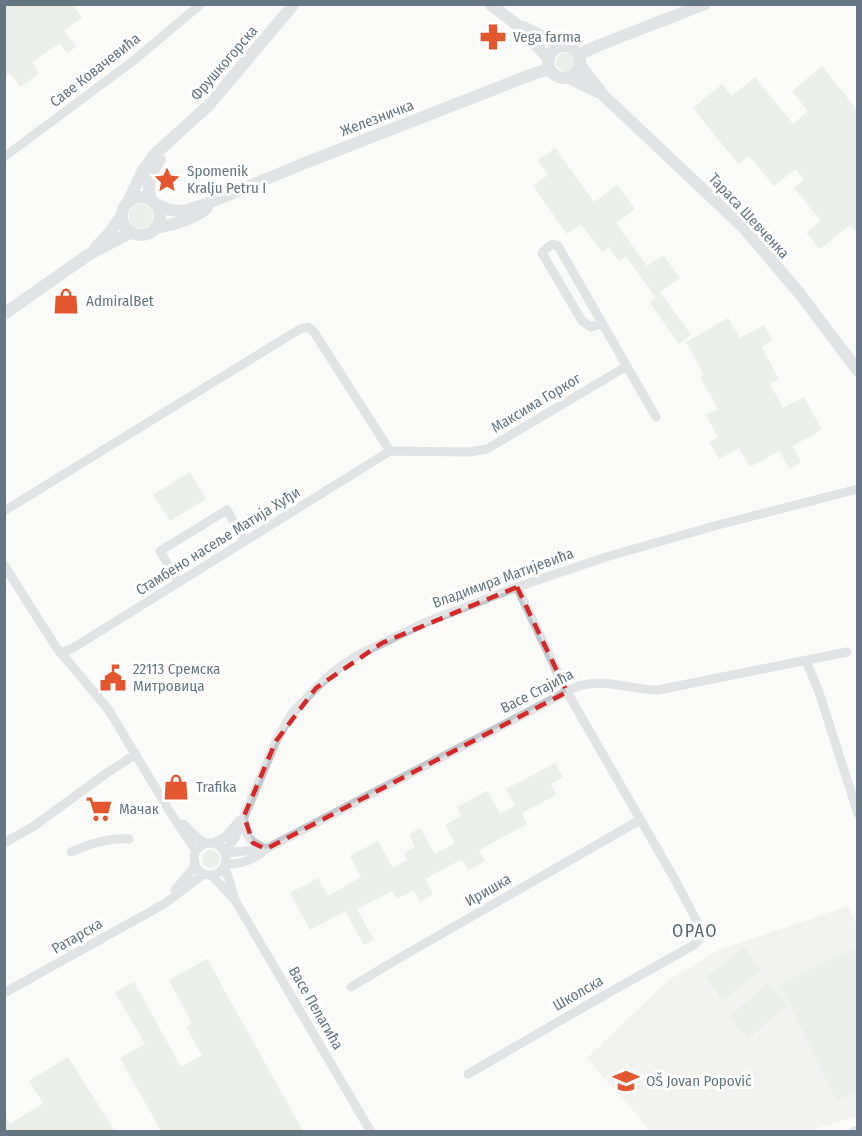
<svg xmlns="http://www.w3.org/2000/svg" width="862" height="1136" font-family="'Fira Sans Condensed',sans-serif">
  <rect width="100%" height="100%" fill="#fafaf8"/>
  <path fill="#e8e9e9" d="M848,906L858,928L857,1116L808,1131H651L587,1058L669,980L719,950Z"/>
  <path fill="#dadfd7" d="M5,4L73,5L82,18L64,30L76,47L67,53L60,43L32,62L39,74L20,87L10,73L5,76Z
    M556 62a9 9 0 1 1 18 0a9 9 0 1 1-18 0Z
    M822,66L857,110L858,234L850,225L820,249L806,232L821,221L794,188L804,180L796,169L774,186L749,156L738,164L693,108L722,84L732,96L755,77L793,124L808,111L792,91Z
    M555,148L594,202L617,185L635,209L616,223L647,266L663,255L680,278L660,292L691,335L679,344L650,303L656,298L626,256L619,261L609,247L602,252L581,224L567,234L533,186L548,175L538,160Z
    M129 216a12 12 0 1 1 24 0a12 12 0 1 1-24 0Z
    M728,318L740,338L764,325L772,340L761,347L779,379L770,384L783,408L804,397L822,430L792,446L801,462L790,469L779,451L750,467L739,448L719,459L709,442L718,437L706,415L718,409L700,377L704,374L686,342Z
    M190,472L206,499L170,521L153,495Z
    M555,763L563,777L551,784L556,795L522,813L527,824L479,850L485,861L468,870L462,859L425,879L433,894L420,902L414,890L397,899L392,891L357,909L374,940L364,945L345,911L310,930L290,893L318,878L328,896L361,877L350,856L378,841L393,868L408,860L404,853L415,847L409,834L420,828L435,854L455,843L445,825L461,816L457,807L487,791L500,814L515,805L506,789Z
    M202 859a9 9 0 1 1 18 0a9 9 0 1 1-18 0Z
    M744,947L761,970L723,1000L705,978Z
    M852,949L858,960L857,1091L837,1101L780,984Z
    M207,959L303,1131H161L120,1058L145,1044L115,992L134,982L181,1067L202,1055L186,1027L192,1023L169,980Z
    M768,983L787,1005L748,1039L729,1017Z
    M68,1057L115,1131H5V1116L10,1124L43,1103L29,1081Z"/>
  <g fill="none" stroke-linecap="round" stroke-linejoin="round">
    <path stroke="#c3c8cc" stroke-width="9" d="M4,157L133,61L201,4
      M602,323L591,327L582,321L542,253L547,248L553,244L558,246L656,417
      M4,511L300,329L308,327L314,332L390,451L469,452L487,449L627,366
      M4,565L56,647L108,709L170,812L196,851
      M179,583L160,551L227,510L245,541
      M60,653L73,648L390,451
      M806,661L819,692L858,814
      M244,821C246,839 251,842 266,849
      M183,824L200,840L206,843
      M194 859a16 16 0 1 1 32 0a16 16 0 1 1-32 0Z
      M4,843L34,826L104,775L136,754
      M214,843L225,837L240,820
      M225,851L235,838L276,741L292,713L316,688L333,672L356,656L424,623L517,587L606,557L718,525L858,489
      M71,852C89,844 109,837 129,839
      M226,853L263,849
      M226,864C240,865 256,859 266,849L576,687C604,677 630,690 658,690L847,652
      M224,867L230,882L234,898
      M211,875L235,900L371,1132
      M175,890L192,870L195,863
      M351,987L396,960L640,820
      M4,993L164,904L204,874
      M468,1074L596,1000L692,946C698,942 702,936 701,929L674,878L567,692L517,587
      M853,1132L858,1130"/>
    <path stroke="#c3c8cc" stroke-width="12" d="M490,4L516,24L549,59
      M523,27L562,46
      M548 62a16 16 0 1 1 32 0a16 16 0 1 1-32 0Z
      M578,55L597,46L705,4
      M580,65L604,96L745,229L800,294L858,371
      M567,77L598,92
      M122 216a19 19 0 1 1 38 0a19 19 0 1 1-38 0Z
      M152,201C145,185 150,174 160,160
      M128,202L143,170L155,154L209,105L294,4
      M156,204L170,210L184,211L206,204L305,163L533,74L550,69
      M155,228C173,225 192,220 207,208
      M95,248L111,231L122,215
      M4,314L88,255L132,232"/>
  </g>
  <path d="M0 0H862V1136H0ZM517,587L567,692L266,849L253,843L244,816L276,741L316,688L382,643Z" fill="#fafaf8" fill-opacity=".55" fill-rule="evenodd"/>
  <path fill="none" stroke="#d62828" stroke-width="4.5" stroke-dasharray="12 8" stroke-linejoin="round" d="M517,587L567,692L266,849L253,843L244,816L276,741L316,688L382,643Z"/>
  <defs>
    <g id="pharmacy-bare" transform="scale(2.07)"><path d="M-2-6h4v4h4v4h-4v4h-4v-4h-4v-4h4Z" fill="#e4572e" stroke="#fff" stroke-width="2.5" paint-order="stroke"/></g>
    <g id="sight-bare" transform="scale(2.07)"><path d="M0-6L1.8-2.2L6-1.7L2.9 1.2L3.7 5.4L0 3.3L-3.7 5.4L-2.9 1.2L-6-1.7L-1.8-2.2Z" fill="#e4572e" stroke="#fff" stroke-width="2.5" paint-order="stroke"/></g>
    <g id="shop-bare" transform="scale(2.07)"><path d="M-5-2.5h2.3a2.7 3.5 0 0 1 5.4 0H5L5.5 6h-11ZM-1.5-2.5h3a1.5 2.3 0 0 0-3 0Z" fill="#e4572e" stroke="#fff" stroke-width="2.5" paint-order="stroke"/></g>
    <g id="civic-bare" transform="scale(2.07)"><path d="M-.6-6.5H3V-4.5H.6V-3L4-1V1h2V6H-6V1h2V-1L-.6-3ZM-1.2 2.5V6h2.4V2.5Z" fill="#e4572e" stroke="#fff" stroke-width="2.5" paint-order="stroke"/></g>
    <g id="supermarket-bare" transform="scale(2.07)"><path d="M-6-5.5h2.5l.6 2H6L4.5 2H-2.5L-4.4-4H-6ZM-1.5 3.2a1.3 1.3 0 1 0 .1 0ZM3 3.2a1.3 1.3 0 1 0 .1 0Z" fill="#e4572e" stroke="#fff" stroke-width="2.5" paint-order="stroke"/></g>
    <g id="school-bare" transform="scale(2.07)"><path d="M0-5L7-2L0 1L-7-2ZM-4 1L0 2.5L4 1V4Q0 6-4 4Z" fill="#e4572e" stroke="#fff" stroke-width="2.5" paint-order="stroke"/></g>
  </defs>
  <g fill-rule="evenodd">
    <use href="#pharmacy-bare" x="493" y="37"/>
    <use href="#sight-bare" x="167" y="180"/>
    <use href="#shop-bare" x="66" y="301"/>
    <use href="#civic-bare" x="113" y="678"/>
    <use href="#shop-bare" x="176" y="787"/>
    <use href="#supermarket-bare" x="99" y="809"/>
    <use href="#school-bare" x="626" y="1081"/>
  </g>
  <g text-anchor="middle" stroke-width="6" stroke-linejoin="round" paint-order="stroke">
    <g font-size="15" fill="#657683" stroke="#fff" text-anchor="start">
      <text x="513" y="42">Vega farma</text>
      <text x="187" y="176">Spomenik<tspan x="187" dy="17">Kralju Petru I</tspan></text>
      <text x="86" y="306">AdmiralBet</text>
      <text x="133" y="674">22113 Сремска<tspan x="133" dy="17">Митровица</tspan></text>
      <text x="196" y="792">Trafika</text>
      <text x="119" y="814">Мачак</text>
      <text x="646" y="1086">OŠ Jovan Popović</text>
    </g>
    <g font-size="15" fill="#657683" stroke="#fff">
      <text transform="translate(224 63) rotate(-49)" y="5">Фрушкогорска</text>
      <text transform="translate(95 70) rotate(-38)" y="5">Саве Ковачевића</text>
      <text transform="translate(377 118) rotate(-21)" y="5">Железничка</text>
      <text transform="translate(749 216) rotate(47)" y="5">Тараса Шевченка</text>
      <text transform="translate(536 403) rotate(-31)" y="5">Максима Горког</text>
      <text transform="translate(218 541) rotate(-32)" y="5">Стамбено насеље Матија Хуђи</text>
      <text transform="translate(503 578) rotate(-20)" y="5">Владимира Матијевића</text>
      <text transform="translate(537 691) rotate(-27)" y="5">Васе Стајића</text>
      <text transform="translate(488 890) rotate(-30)" y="5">Иришка</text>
      <text transform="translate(77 936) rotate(-30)" y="5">Ратарска</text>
      <text transform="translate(578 993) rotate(-30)" y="5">Школска</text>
      <text transform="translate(316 1008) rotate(60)" y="5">Васе Пелагића</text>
    </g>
    <g font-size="18" letter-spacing="1.5" fill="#57646e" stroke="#fff">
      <text x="695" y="937">ОРАО</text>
    </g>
  </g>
  <rect width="862" height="1136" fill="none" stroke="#657683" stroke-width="12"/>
</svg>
